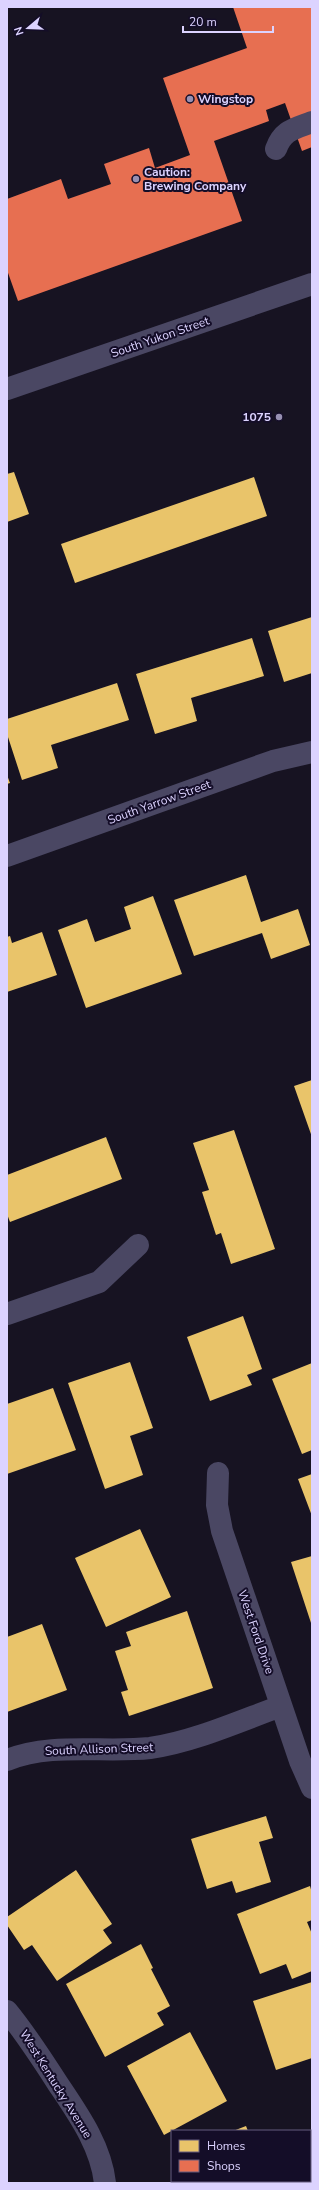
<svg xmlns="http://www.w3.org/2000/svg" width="319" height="2190" font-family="'Nunito Sans',sans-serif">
  <rect width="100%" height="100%" fill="#171322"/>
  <path fill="#e9c46a" d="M14,472L29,514L7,522V474Z
    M254,477L267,516L75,583L61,544Z
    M312,617V673L284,682L268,631Z
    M252,638L264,676L191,698L197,721L155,734L136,674Z
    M117,683L129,720L51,745L58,768L22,780L7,734V719Z
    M7,775L10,783L7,784Z
    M246,875L261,922L298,909L310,945L271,959L262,933L194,956L174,900Z
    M153,896L182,974L86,1008L58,930L87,919L95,942L131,929L124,907Z
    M42,932L57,975L7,992V937L10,936L12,943Z
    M312,1080V1137L294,1086Z
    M234,1130L275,1249L231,1264L221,1233L216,1235L202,1192L209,1190L193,1143Z
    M106,1137L122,1179L10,1222L7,1214V1175Z
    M243,1316L262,1369L247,1375L252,1385L210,1401L187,1337Z
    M130,1362L153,1428L130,1436L143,1475L105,1489L68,1383Z
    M312,1363V1450L302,1454L272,1379Z
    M53,1388L76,1450L7,1474V1404Z
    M312,1474V1516L298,1479Z
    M140,1529L171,1597L106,1627L75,1558Z
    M312,1556V1626L291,1562Z
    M187,1611L213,1688L129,1716L121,1692L128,1690L115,1651L131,1646L126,1632Z
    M42,1624L67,1690L7,1712V1637Z
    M266,1816L273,1838L259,1842L271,1882L236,1893L232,1881L207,1889L191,1839Z
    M76,1870L112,1924L103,1930L112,1943L57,1981L32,1945L24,1950L7,1925V1917Z
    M310,1886L312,1893V1920L307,1922L312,1934V1971L292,1979L286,1964L260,1974L237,1914Z
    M141,1944L153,1968L151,1969L170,2006L157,2013L164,2025L105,2057L66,1984Z
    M312,1982V2058L276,2070L253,2001Z
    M190,2032L227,2101L164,2135L127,2066Z
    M246,2126L248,2131H233Z
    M181,2181H269L270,2183H181Z"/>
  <path fill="#e76f51" d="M233,7H312V147L302,151L285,103L266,110L269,121L214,141L242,221L18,301L7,270V199L61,179L68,199L111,184L104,164L149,148L155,168L190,155L163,78L247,48Z"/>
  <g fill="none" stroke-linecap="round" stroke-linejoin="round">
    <path stroke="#4a4763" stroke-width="22" d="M276,149C283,130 294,129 312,122
      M7,389L312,284
      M7,856L273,761L312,752
      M7,1314L99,1282L138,1245
      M218,1473L217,1505L222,1531L300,1761L312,1788
      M7,1760C52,1742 103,1753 150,1748C193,1742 240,1721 281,1706
      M7,2011C26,2034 42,2059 58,2084C78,2114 101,2146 105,2183"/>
  </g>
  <g fill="#9790b2" stroke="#140d28" stroke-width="1.5">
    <circle cx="190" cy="99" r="4"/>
    <circle cx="136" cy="179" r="4"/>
    <circle cx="279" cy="417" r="4"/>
  </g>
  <g text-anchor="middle" stroke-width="4" stroke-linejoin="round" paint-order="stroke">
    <g font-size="12" font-weight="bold" fill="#dcd3ff" stroke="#140d28" text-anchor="start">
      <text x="198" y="103">Wingstop</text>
      <text x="144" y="176">Caution:<tspan x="144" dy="14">Brewing Company</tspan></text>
      <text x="271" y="421" text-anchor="end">1075</text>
    </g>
    <g font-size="12" fill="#dcd3ff" stroke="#140d28">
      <text transform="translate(160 337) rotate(-19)" y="4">South Yukon Street</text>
      <text transform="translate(159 802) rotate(-20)" y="4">South Yarrow Street</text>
      <text transform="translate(256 1632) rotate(71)" y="4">West Ford Drive</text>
      <text transform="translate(99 1749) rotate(-2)" y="4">South Allison Street</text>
      <text transform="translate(56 2084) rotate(58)" y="4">West Kentucky Avenue</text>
    </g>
  </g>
  <rect width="319" height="2190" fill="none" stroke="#dcd3ff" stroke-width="16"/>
  <rect x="171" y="2130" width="140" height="52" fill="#140d28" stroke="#645c7e"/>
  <rect x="179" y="2140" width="20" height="12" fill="#e9c46a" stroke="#645c7e"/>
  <text x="207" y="2150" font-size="12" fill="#dcd3ff">Homes</text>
  <rect x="179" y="2160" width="20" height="12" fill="#e76f51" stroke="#645c7e"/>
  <text x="207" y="2170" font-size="12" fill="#dcd3ff">Shops</text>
  <g transform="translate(28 28) rotate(251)" stroke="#140d28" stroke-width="3" paint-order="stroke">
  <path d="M0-3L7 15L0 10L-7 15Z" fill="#dcd3ff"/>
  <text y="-6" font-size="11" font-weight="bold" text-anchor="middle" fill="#dcd3ff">N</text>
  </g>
  <path d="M183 26v6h90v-6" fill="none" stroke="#dcd3ff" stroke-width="2"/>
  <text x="189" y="26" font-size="12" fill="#dcd3ff" stroke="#140d28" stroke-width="3" paint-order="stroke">20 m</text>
</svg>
